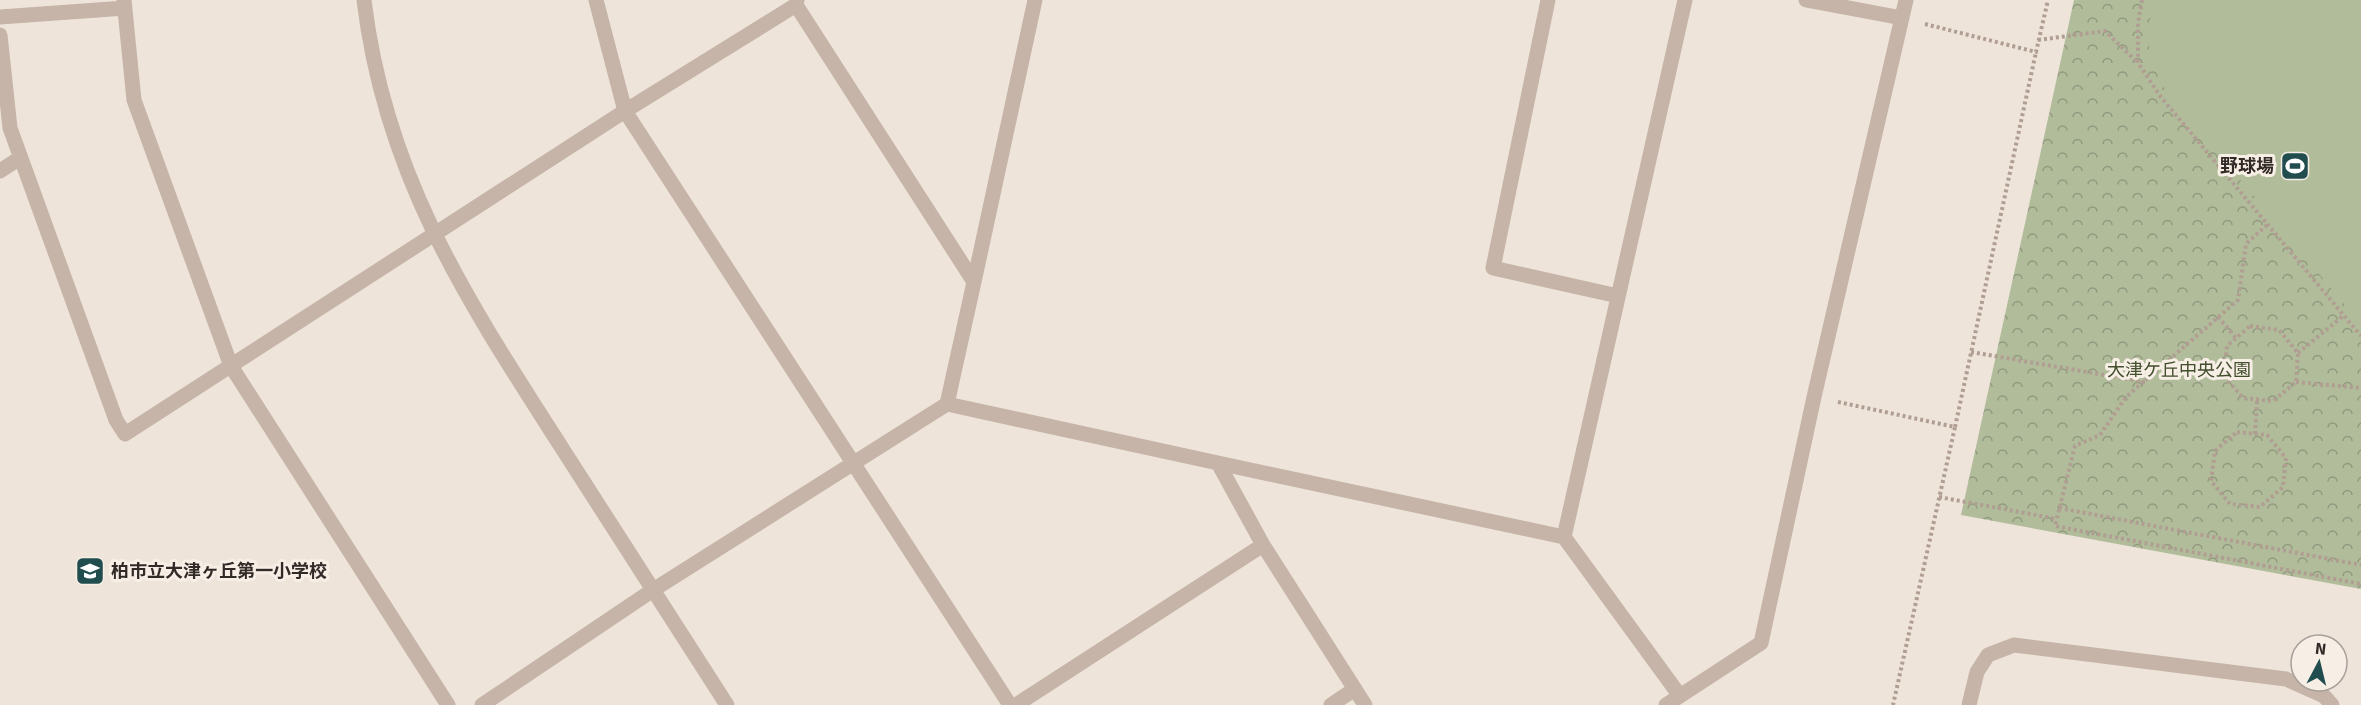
<svg xmlns="http://www.w3.org/2000/svg" width="2361" height="705" font-family="Signika,'Noto Sans JP',sans-serif">
  <defs>
    <pattern id="park-crowns" width="20" height="18" patternUnits="userSpaceOnUse" patternTransform="scale(1.5)"><rect width="20" height="18" fill="#b1bc9b"/><path d="M2 6a3 3 0 1 1 6 0M12 15a3 3 0 1 1 6 0" fill="none" stroke="#91997e"/></pattern>
  </defs>
  <rect width="100%" height="100%" fill="#eee4da"/>
  <path fill="url(#park-crowns)" d="M2074,0H2361V589L1961,515Z"/>
  <path fill="#b1bc9b" d="M2155,0H2361V324L2165,90C2148,55 2143,38 2155,0Z"/>
  <g fill="none" stroke-linecap="round" stroke-linejoin="round">
    <path stroke="#b19e92" stroke-width="4" stroke-dasharray="3 3" stroke-linecap="butt" d="M2142,0L2138,23V63L2160,96L2361,336
      M1925,24L2036,52L2048,0
      M2038,40L2105,31L2137,62
      M2267,225L2246,244L2238,300L2126,397L2100,435L2075,446L2055,526L2361,584
      M2218,317L2236,338
      M2250,326L2279,330L2298,353L2296,382L2273,401L2243,398L2224,376L2227,346Z
      M1971,352L2145,382
      M2298,353L2343,316
      M2296,382L2361,388
      M1838,402L1955,427L1893,705
      M1955,427L2036,52
      M2237,432L2267,435L2286,458L2283,487L2260,507L2230,504L2211,481L2215,451Z
      M2255,434L2257,400
      M1939,497L2057,519
      M2059,508L2361,565"/>
    <path stroke="#c5b4a7" stroke-width="15" d="M124,0L134,100L231,366L448,705
      M364,0C385,176 467,300 560,445C615,531 671,618 727,705
      M596,0L625,111L1010,705
      M797,0L796,5L974,282L947,404L1218,463L1263,545L1365,705
      M1548,0L1493,268L1618,296
      M1806,0L1902,18
      M0,17L125,8
      M0,35L10,128L116,420L125,434L625,111L796,5
      M0,171L20,158
      M974,282L1035,0
      M1218,463L1564,537L1680,696
      M1564,537L1685,0
      M482,705L653,590L947,404
      M1016,705L1263,545
      M1331,705L1355,689
      M1666,705L1761,643L1814,397L1906,0
      M1969,705L1977,672L1988,655L2014,645L2286,679L2324,696L2332,705"/>
  </g>
  <defs>
    <g id="stadium-square" transform="scale(1.5)"><rect x="-9" y="-9" width="18" height="18" rx="4" fill="#214d4f" stroke="#f7eee5"/><path d="M0-5a6.5 5 0 1 0 0 10a6.5 5 0 1 0 0-10ZM-3.5-1.8h7v3.6h-7Z" fill="#fff"/></g>
    <g id="school-square" transform="scale(1.5)"><rect x="-9" y="-9" width="18" height="18" rx="4" fill="#214d4f" stroke="#f7eee5"/><path d="M0-5L7-2L0 1L-7-2ZM-4 1L0 2.5L4 1V4Q0 6-4 4Z" fill="#fff"/></g>
  </defs>
  <g fill-rule="evenodd">
    <use href="#stadium-square" x="2295" y="166"/>
    <use href="#school-square" x="90" y="571"/>
  </g>
  <g text-anchor="middle" stroke-width="6" stroke-linejoin="round" paint-order="stroke">
    <g font-size="18" font-weight="bold" fill="#322a27" stroke="#f7eee5" text-anchor="end">
      <text x="2274" y="172">野球場</text>
      <text x="111" y="577" text-anchor="start">柏市立大津ヶ丘第一小学校</text>
    </g>
    <g font-size="18" fill="#424e2d" stroke="#f7eee5">
      <text x="2179" y="376">大津ケ丘中央公園</text>
    </g>
  </g>
  <g transform="translate(2319 663) rotate(7)"><circle r="28" fill="#f7eee5" stroke="#a8a099" stroke-width="1.5"/>
  <path d="M0-4.5L10 22L0 15L-10 22Z" fill="#214d4f"/>
  <text y="-9" font-size="16" font-weight="bold" text-anchor="middle" fill="#322a27">N</text>
  </g>
</svg>
